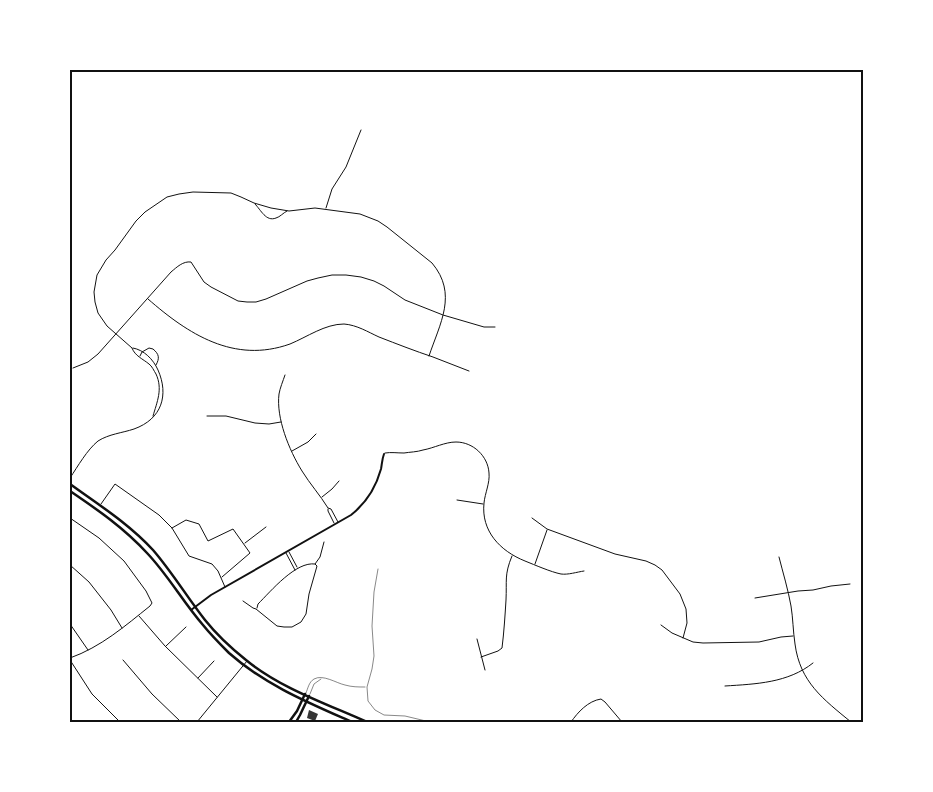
<svg xmlns="http://www.w3.org/2000/svg" width="933" height="792" font-family="Lato,sans-serif">
  <rect width="100%" height="100%" fill="#fff"/>
  <path fill="#353535" d="M309,710L318,714L315,721L307,718Z"/>
  <g fill="none" stroke-linecap="round" stroke-linejoin="round">
    <path stroke="#111" stroke-width="0.5" d="M378,569L374,592L372,626L374,656L372,669L367,687L368,701L375,710L384,715L405,716L430,722
      M306,693C308,688 309,682 314,679C323,674 336,683 345,685C352,687 358,687 365,687
      M310,694L314,684L321,679"/>
    <path stroke="#111" stroke-width="1" d="M255,204C261,210 266,222 276,218C280,217 283,213 287,211
      M326,208L332,189L346,167L361,130
      M148,299C188,334 234,364 290,344C307,337 325,324 344,324C357,325 368,332 379,337C397,344 415,351 433,357C445,362 457,366 469,371
      M140,356L142,352L149,348L153,349C159,354 160,358 156,365
      M73,368L88,362L98,354L171,272C177,267 183,261 191,262L204,282L211,287L238,301L247,302H256L266,299L307,281L318,278L332,275H346L361,277L374,281L384,286L405,300L443,315L484,327H495
      M285,375C283,381 280,388 279,394C276,418 289,450 302,471C310,484 320,495 328,508L331,509L338,522
      M153,416C157,402 163,389 156,374C154,371 152,366 149,364C143,359 135,356 132,348L107,326L98,313L95,302L94,292L97,275L106,260L115,250L136,221L145,212L167,197L179,194L193,192L231,193L241,197L254,203L271,208L289,211L315,208L360,214L378,221L387,227L432,263C458,294 440,323 429,356
      M207,416H226L255,423L269,424L281,422
      M292,451L308,442L316,434
      M385,453C391,452 397,453 404,453C410,452 417,452 423,450C434,448 445,442 456,442C473,442 488,456 489,473C490,483 485,493 484,503C481,531 500,551 525,561C535,565 551,572 561,574C568,575 577,572 584,571
      M70,478C78,466 87,450 98,441C109,434 122,433 134,429C162,419 169,395 158,370C153,359 144,350 133,348
      M322,497L332,489L339,481
      M457,500L483,504
      M101,504L115,484L159,515L172,528L189,556L212,564L218,571L225,587
      M328,509V511L334,523
      M70,518L99,538L124,561L146,591L152,603L150,606C125,626 101,647 70,658
      M532,518L547,529L615,554L646,561L655,565L662,570L680,594L686,609L687,623L683,638
      M172,528L186,520L199,524L208,541L233,529L250,553L222,577
      M245,543L266,527
      M289,552L297,567
      M286,553L295,570
      M779,557C783,573 788,589 791,606C793,618 793,631 795,644C800,682 823,699 851,722
      M535,564L547,530
      M70,565L89,582L111,610L122,628
      M755,598L798,591L813,590L831,586L850,584
      M243,601L253,608L256,609L277,626L284,627H292L301,622L306,614L309,594L317,566L315,564L320,557L324,542
      M257,608L258,604C271,591 296,561 315,564
      M139,616L165,646L217,697
      M70,624L88,650
      M661,625L672,633L693,642L703,643L759,642L781,637L793,636
      M477,639L485,670
      M166,646L186,627
      M481,657L498,651L502,648C504,632 505,616 506,600C507,581 504,575 512,556
      M70,660L92,694L120,722
      M123,660L152,694L181,722
      M198,678L214,661
      M725,686C756,684 788,683 813,663
      M197,722L247,661
      M571,722C578,712 588,701 601,699L605,702L622,722"/>
    <path stroke="#111" stroke-width="2" d="M191,610L211,595L351,515C365,504 376,487 381,469C382,464 382,459 384,454"/>
    <path stroke="#111" stroke-width="2.5" d="M70,484C99,505 128,523 153,550C172,572 187,597 205,620C217,635 231,648 246,660C280,688 327,704 367,722
      M70,491C98,510 124,528 147,553C168,575 183,602 203,625C211,635 220,644 229,653C265,685 309,703 352,722
      M289,722L297,711L305,694
      M296,722L300,715L309,696"/>
  </g>
  <rect width="933" height="792" fill="none" stroke="#ffffff" stroke-width="142"/>
  <rect x="71" y="71" width="791" height="650" fill="none" stroke="#111" stroke-width="2"/>
</svg>
